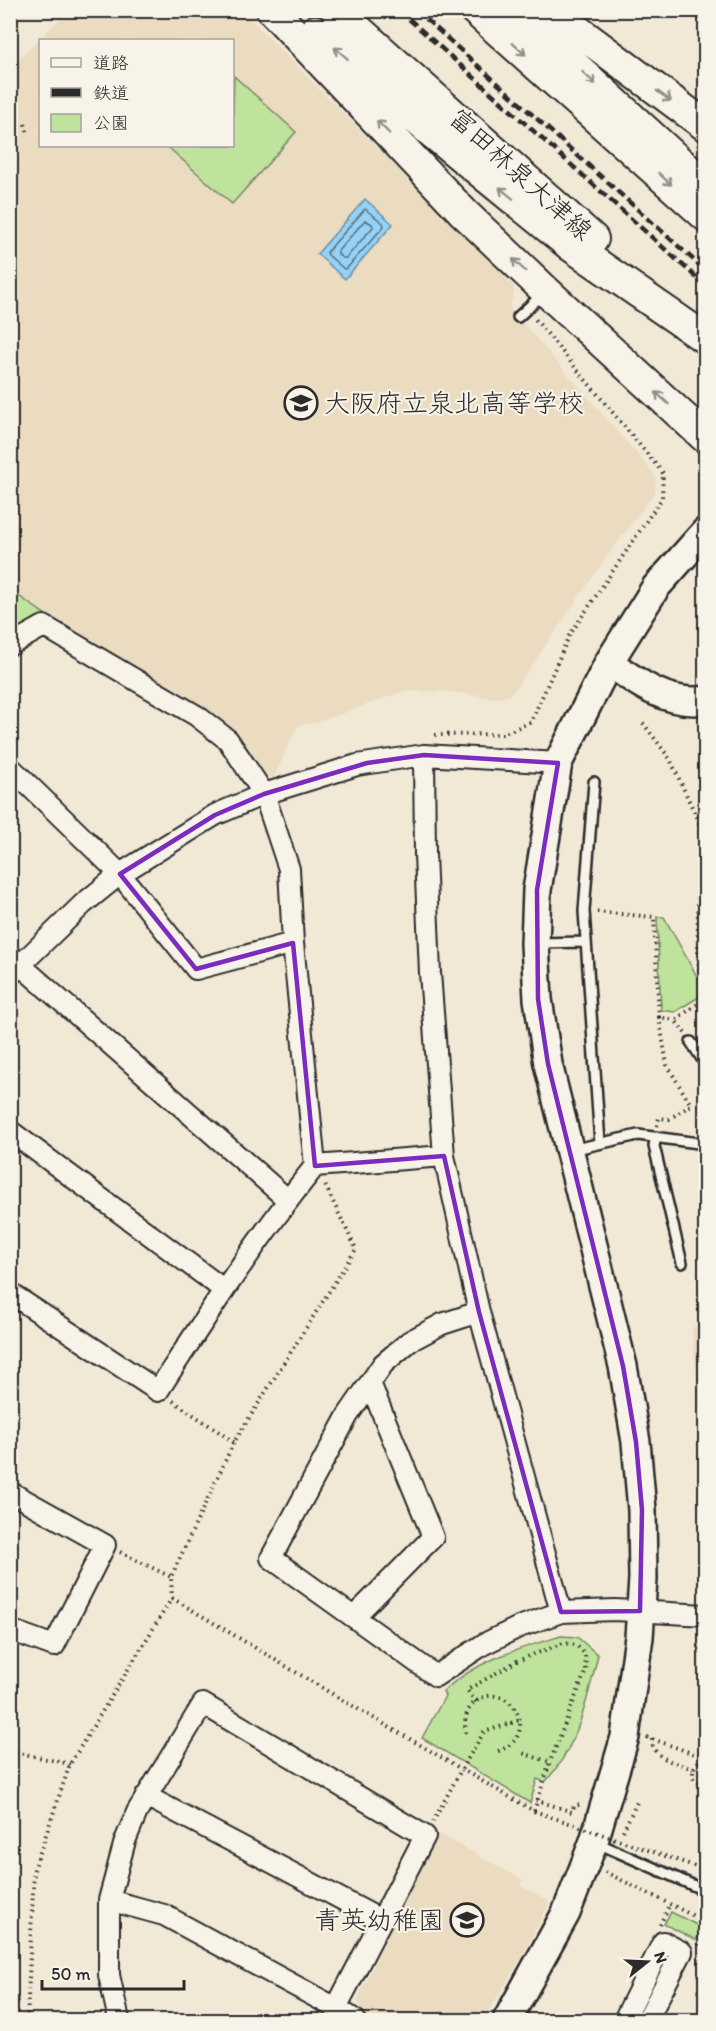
<svg xmlns="http://www.w3.org/2000/svg" width="716" height="2031" font-family="Itim,'Klee One',sans-serif">
  <rect width="100%" height="100%" fill="#f1e8d6"/>
  <filter id="ink" filterUnits="userSpaceOnUse"><feTurbulence type="fractalNoise" baseFrequency=".0167" numOctaves="2"/><feDisplacementMap in="SourceGraphic" scale="12" xChannelSelector="R" yChannelSelector="G"/><feConvolveMatrix kernelMatrix="1 2 1 2 8 2 1 2 1" color-interpolation-filters="sRGB"/></filter>
  <g filter="url(#ink)">
    <path fill="#eadbc1" fill-rule="evenodd" d="M68,11H242L514,286L513,297L509,307L656,476L655,492L603,562L516,688L508,696L497,698L442,691H404L315,723L298,725L273,779L265,772L229,725L46,615L11,634V67ZM40,40H232V146H40Z
      M705,1326H706L705,1469L692,1327Z
      M437,1833L523,1880L520,1886L550,1901L522,1957L483,2020H375L361,2010L358,2001L361,1991Z"/>
    <path fill="#bfe39c" stroke="#758764" stroke-width="1.5" d="M234,76L296,132L232,204L169,148L171,146H232Z
      M10,590L46,615L11,634H10Z
      M657,917H664L705,991V993L675,1012L661,1010Z
      M561,1636L577,1637L598,1655C587,1700 578,1747 545,1782L537,1779L530,1803L422,1738L445,1696L443,1691C480,1659 515,1650 561,1636Z
      M671,1912L703,1928L696,1940L664,1924Z"/>
    <path fill="#95d2f6" stroke="#6b8fa5" stroke-width="1.5" d="M365,199L393,224L345,279L317,254Z"/>
    <g fill="none" stroke-linecap="round" stroke-linejoin="round">
      <path stroke="#556e7c" stroke-width="1.5" d="M365,209L383,223L384,226L347,268L344,269L328,255L327,252Z
        M365,220L372,224L373,227L346,258H342L338,254V251Z"/>
      <g stroke="#2b2b2b" stroke-width="14">
        <path id="lane" d="M518,317L544,293
          M594,782L584,911L600,1143
          M537,943L585,942
          M691,1042L706,1065
          M656,1137L654,1146L682,1263
          M571,1150L638,1135L706,1144
          M595,1842L706,1891"/>
      </g>
      <g stroke="#2b2b2b" stroke-width="24">
        <path id="street" d="M10,645L44,626L197,716L228,740L264,794L289,869L293,943L315,1166
          M424,755L425,854L430,973L444,1156L479,1312L561,1612
          M10,767L120,874L196,969L293,943
          M10,956L288,1200
          M10,975L83,904L120,874L215,815L264,794L357,765L424,755L558,763
          M10,1131L223,1289
          M10,1293L158,1391C208,1313 258,1237 315,1166L444,1156
          M479,1312L442,1324L410,1341L383,1364L348,1415L271,1558L436,1676L484,1644L519,1627L561,1612L615,1610L706,1615
          M10,1492L105,1545L54,1646L10,1630
          M354,1617L433,1537L370,1383
          M146,1796L381,1920
          M109,1900L164,1915L336,2008L355,2020
          M119,2020L109,1975V1900L125,1841L137,1812L203,1704L425,1836L336,2008
          M624,2020L663,1942L682,1952L647,2020"/>
      </g>
      <g stroke="#2b2b2b" stroke-width="32">
        <path id="secondary" d="M609,662C637,683 669,706 706,700
          M507,2020L566,1913L594,1841L625,1737L639,1637L643,1579L642,1510L636,1442L623,1366L548,1064L538,999L535,944L537,890L558,763L609,662L656,587L706,531"/>
      </g>
      <g stroke="#2b2b2b" stroke-width="34">
        <path id="primary" d="M272,10L464,213L546,291L706,438
          M336,10L593,239
          M475,10L706,216
          M514,10L706,186
          M550,10L706,126
          M315,31L430,131L571,246L706,339"/>
      </g>
      <path stroke="#2b2b2b" stroke-width="4" stroke-dasharray="1.5 4.5" stroke-linecap="butt" d="M25,124L28,135
        M643,723L670,759L706,838
        M435,735L503,734L531,722L569,636L662,498L663,473L535,319
        M706,841L700,844C700,877 692,971 706,997
        M597,912L654,917L659,1017L675,1020
        M685,1033L675,1020L706,998
        M657,1126L659,1118L669,1119L691,1105L667,1065L659,1017
        M173,1401L234,1442
        M120,1552L171,1577
        M172,1598L344,1701L534,1811L550,1762L519,1752
        M476,1702L467,1690L517,1661L563,1643L576,1645L585,1654L586,1670L550,1762
        M466,1733C464,1722 465,1712 474,1703C506,1675 547,1735 496,1752
        M647,1737L706,1758
        M652,1739C651,1759 677,1763 693,1769
        M10,1751L70,1764
        M702,1757L693,1769V1778L706,1788
        M536,1800L572,1812L574,1806L583,1804
        M433,1822L461,1770L484,1732L520,1720
        M623,1831L638,1800
        M605,1872L706,1922
        M660,1925L670,1904
        M698,1945L706,1929
        M27,2020L34,1870L70,1764L172,1598L171,1577L234,1442L356,1249L324,1183"/>
      <use href="#lane" stroke="#f7f3e8" stroke-width="9"/>
      <use href="#street" stroke="#f7f3e8" stroke-width="20"/>
      <use href="#secondary" stroke="#f7f3e8" stroke-width="27"/>
      <use href="#primary" stroke="#f7f3e8" stroke-width="30"/>
      <path stroke="#2b2b2b" stroke-width="4.5" stroke-dasharray="9 4.5" stroke-linecap="butt" d="M399,10L706,286
        M416,10L706,271"/>
      <path stroke="#2b2b2b" stroke-width="4" stroke-dasharray="1.5 4.5" stroke-linecap="butt" d="M534,1811L706,1870"/>
    </g>
    <defs><path id="oneway-shaft" d="M-6 0H5M1.5-3L5.5 0L1.5 3" fill="none" stroke-width="1.6" stroke-linecap="round" stroke-linejoin="round" transform="scale(1.5)"/></defs>
    <g stroke="#918f8a">
      <use href="#oneway-shaft" transform="translate(519 49) rotate(42)"/>
      <use href="#oneway-shaft" transform="translate(341 53) rotate(-139)"/>
      <use href="#oneway-shaft" transform="translate(589 78) rotate(43)"/>
      <use href="#oneway-shaft" transform="translate(664 96) rotate(36)"/>
      <use href="#oneway-shaft" transform="translate(383 127) rotate(-134)"/>
      <use href="#oneway-shaft" transform="translate(665 179) rotate(42)"/>
      <use href="#oneway-shaft" transform="translate(506 193) rotate(-141)"/>
      <use href="#oneway-shaft" transform="translate(519 265) rotate(-136)"/>
      <use href="#oneway-shaft" transform="translate(662 398) rotate(-137)"/>
    </g>
  </g>
  <path fill="none" stroke="#7b2cbf" stroke-width="4.5" stroke-linejoin="round" d="M424,755L558,763L537,890L538,999L548,1064L623,1366L636,1442L642,1510L640,1611L561,1612L479,1312L444,1156L315,1166L293,943L196,969L120,874L215,815L264,794L367,763Z"/>
  <defs>
    <g id="school-ring" transform="scale(1.725)"><circle r="9.5" fill="#f7f3e8" stroke="#2b2b2b" stroke-width="1.5"/><path d="M0-5L7-2L0 1L-7-2ZM-4 1L0 2.5L4 1V4Q0 6-4 4Z" fill="#2b2b2b"/></g>
  </defs>
  <g fill-rule="evenodd">
    <use href="#school-ring" x="301" y="403"/>
    <use href="#school-ring" x="467" y="1920"/>
  </g>
  <g text-anchor="middle" stroke-width="4.5" stroke-linejoin="round" paint-order="stroke">
    <g font-size="26" fill="#2b2b2b" stroke="#f7f3e8">
      <text transform="translate(521 174) rotate(42)" y="9">富田林泉大津線</text>
    </g>
    <g font-size="26" fill="#2b2b2b" stroke="#f7f3e8" text-anchor="start">
      <text x="324" y="412">大阪府立泉北高等学校</text>
      <text x="444" y="1929" text-anchor="end">青英幼稚園</text>
    </g>
  </g>
  <rect width="716" height="2031" fill="none" stroke="#f7f3e8" stroke-width="36"/>
  <rect x="18" y="18" width="680" height="1995" fill="none" stroke="#2b2b2b" stroke-width="2" filter="url(#ink)"/>
  <rect x="39" y="39" width="195" height="108" fill="#f7f3e8" stroke="#a5a39c" stroke-width="1.5"/>
  <rect x="51" y="58" width="30" height="9" fill="#f7f3e8" stroke="#a5a39c" stroke-width="1.5"/>
  <text x="93" y="69" font-size="18" fill="#2b2b2b">道路</text>
  <rect x="51" y="88" width="30" height="9" fill="#2b2b2b" stroke="#a5a39c" stroke-width="1.5"/>
  <text x="93" y="99" font-size="18" fill="#2b2b2b">鉄道</text>
  <rect x="51" y="114" width="30" height="18" fill="#bfe39c" stroke="#a5a39c" stroke-width="1.5"/>
  <text x="93" y="129" font-size="18" fill="#2b2b2b">公園</text>
  <g transform="translate(647 1962) rotate(72)" stroke="#f7f3e8" stroke-width="4.5" paint-order="stroke">
  <path d="M0-4.5L10 22L0 15L-10 22Z" fill="#2b2b2b"/>
  <text y="-9" font-size="16" font-weight="bold" text-anchor="middle" fill="#2b2b2b">N</text>
  </g>
  <path d="M42 1980v9h142v-9" fill="none" stroke="#2b2b2b" stroke-width="3"/>
  <text x="51" y="1980" font-size="18" fill="#2b2b2b" stroke="#f7f3e8" stroke-width="4.5" paint-order="stroke">50 m</text>
</svg>
